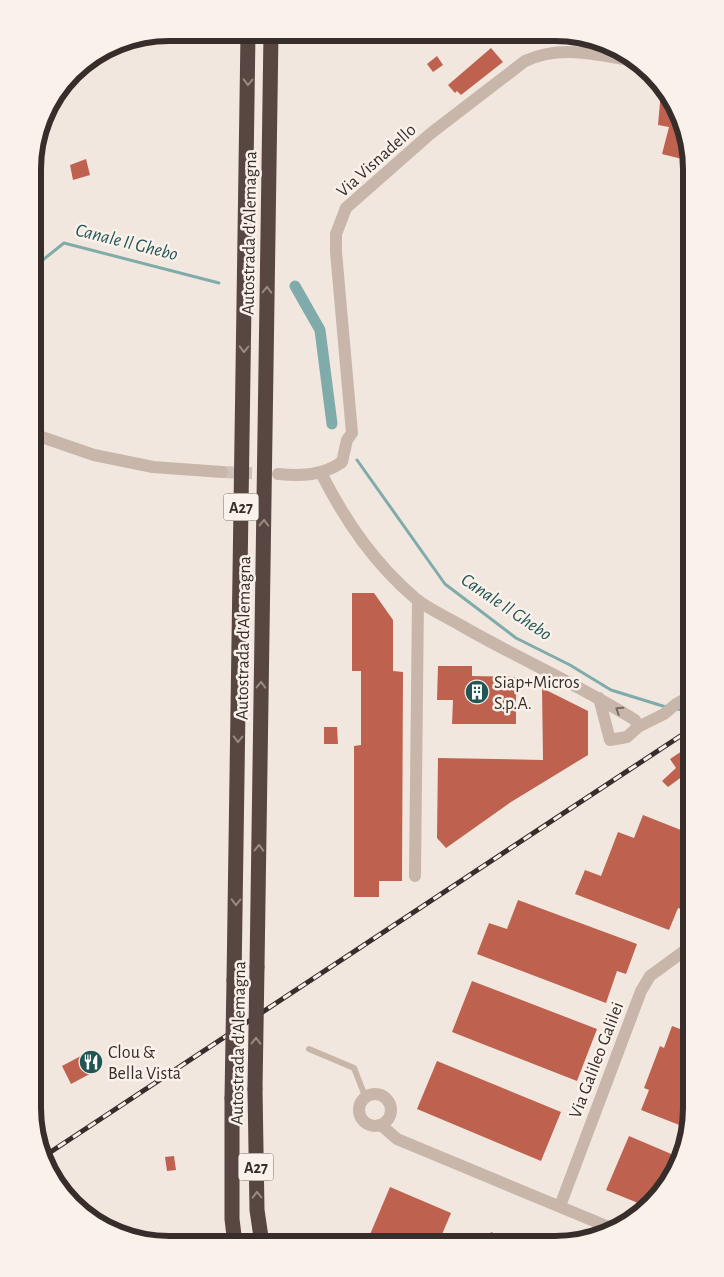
<svg xmlns="http://www.w3.org/2000/svg" width="724" height="1277" font-family="'Alegreya Sans',sans-serif">
  <rect width="100%" height="100%" fill="#f1e7de"/>
  <path fill="#7facab" d="M33,1029L37,1033L42,1072L33,1093Z"/>
  <g fill="none" stroke-linecap="round" stroke-linejoin="round">
    <path stroke="#7facab" stroke-width="3" d="M34,267L64,243L219,283
      M357,460L445,584L516,638L570,665L611,690L666,707
      M677,709L691,711"/>
    <path stroke="#7facab" stroke-width="11" d="M295,286L320,330L332,424"/>
  </g>
  <path fill="#be624f" d="M491,48L503,62L461,95L457,91L455,93L448,85Z
    M437,56L443,65L433,72L427,64Z
    M661,91L684,125L690,161L662,154L669,127L658,125Z
    M86,159L90,175L73,180L70,165Z
    M352,593H374L393,620V671L403,672L402,881H379V897H354V746L361,745V671H352Z
    M438,666H472V676L516,677V724H452L453,700H437Z
    M542,688L588,711V755L511,802L446,848L437,838L438,758L543,760Z
    M324,727H337L338,744H324Z
    M691,745V770L668,787L662,781L676,768L670,759Z
    M643,815L691,834V913L678,908L669,930L575,894L585,870L601,876L618,832L634,838Z
    M518,900L637,944L626,974L617,971L606,1003L477,954L489,923L507,929Z
    M472,981L597,1029L577,1081L452,1032Z
    M672,1026L691,1033V1117L687,1128L641,1110L649,1090L644,1088L660,1046L664,1048Z
    M92,1050L101,1068L71,1084L62,1066Z
    M437,1061L561,1112L541,1161L417,1109Z
    M629,1136L676,1156L663,1191L643,1205L606,1190Z
    M174,1156L176,1170L167,1171L165,1157Z
    M390,1187L451,1213L438,1244H366Z
    M491,1232L520,1244H486Z"/>
  <g fill="none" stroke-linecap="round" stroke-linejoin="round">
    <path stroke="#ccc2ba" stroke-width="12" stroke-dasharray="12 6" stroke-linecap="butt" d="M222,472L273,474"/>
    <path stroke="#c8b6ab" stroke-width="6" d="M309,1049L354,1068L365,1096"/>
    <path stroke="#c8b6ab" stroke-width="12" d="M33,434L94,455L153,467L222,472
      M321,473C346,522 374,563 416,599C430,610 447,617 462,626C519,659 580,685 635,720L638,727L627,737L610,740L599,698
      M278,474C302,476 322,476 342,462L347,440L352,433L336,252V234L346,208L430,134L525,61C561,44 597,55 635,61
      M638,727L664,714L676,704L691,696
      M415,876L418,600
      M359 1110a16 16 0 1 1 32 0a16 16 0 1 1-32 0Z
      M381,1125L397,1139L611,1228
      M560,1206L641,991L650,976L691,946"/>
    <path stroke="#574641" stroke-width="15" d="M257,967L271,33
      M234,980L248,33
      M255,1089L257,1210L262,1244
      M232,1098V1219L235,1244"/>
    <g stroke="#372d2a" stroke-width="5">
      <path id="rail" d="M43,1157L691,729"/>
    </g>
    <use href="#rail" stroke="#f9f1ea" stroke-width="3" stroke-dasharray="9" stroke-linecap="butt"/>
    <path stroke="#574641" stroke-width="15" d="M255,1089L257,967
      M232,1098L234,980"/>
  </g>
  <defs><path id="oneway-chevron" d="M-2-3.5L2.5 0L-2 3.5" fill="none" stroke-width="1.6" stroke-linecap="round" stroke-linejoin="round" transform="scale(1.25)"/></defs>
  <g stroke="#988a85">
    <use href="#oneway-chevron" transform="translate(248 82) rotate(91)"/>
    <use href="#oneway-chevron" transform="translate(267 290) rotate(-89)"/>
    <use href="#oneway-chevron" transform="translate(244 349) rotate(91)"/>
    <use href="#oneway-chevron" transform="translate(264 523) rotate(-89)"/>
    <use href="#oneway-chevron" transform="translate(261 685) rotate(-89)"/>
    <use href="#oneway-chevron" transform="translate(238 739) rotate(91)"/>
    <use href="#oneway-chevron" transform="translate(259 848) rotate(-89)"/>
    <use href="#oneway-chevron" transform="translate(236 902) rotate(91)"/>
    <use href="#oneway-chevron" transform="translate(256 1041) rotate(-89)"/>
    <use href="#oneway-chevron" transform="translate(257 1195) rotate(-91)"/>
  </g>
  <use stroke="#786b64" href="#oneway-chevron" transform="translate(619 710) rotate(-147)"/>
  <defs>
    <g id="building-disc" transform="scale(1.25)"><circle r="9.5" fill="#225655" stroke="#f9f1ea"/><path d="M-4-6H4V6H1V3H-1V6H-4ZM-2.5-4.3h1.7v1.8h-1.7ZM.8-4.3h1.7v1.8H.8ZM-2.5-1h1.7V.8h-1.7ZM.8-1h1.7V.8H.8Z" fill="#fff"/></g>
    <g id="restaurant-disc" transform="scale(1.25)"><circle r="9.5" fill="#225655" stroke="#f9f1ea"/><path d="M-5-6h1v4h1v-4h1v4h1v-4h1v5L-1.5 .5V6h-2V.5L-5-1ZM5-6V6H3V1.5H1.5Q1.5-4 5-6Z" fill="#fff"/></g>
  </defs>
  <g fill-rule="evenodd">
    <use href="#building-disc" x="477" y="692"/>
    <use href="#restaurant-disc" x="91" y="1062"/>
  </g>
  <g text-anchor="middle" stroke-width="5" stroke-linejoin="round" paint-order="stroke">
    <g fill="#f9f1ea" stroke="#716864" stroke-width="1">
      <rect x="223.5" y="493.5" width="35" height="27" rx="4"/>
      <rect x="238.5" y="1153.5" width="35" height="27" rx="4"/>
    </g>
    <g font-size="16" font-weight="bold" fill="#372d2a">
      <text x="241" y="513">A27</text>
      <text x="256" y="1173">A27</text>
    </g>
    <g font-size="18" fill="#372d2a" stroke="#f9f1ea">
      <text transform="translate(376 160) rotate(-42)" y="6">Via Visnadello</text>
      <text transform="translate(249 233) rotate(-89)" y="6">Autostrada d'Alemagna</text>
      <text transform="translate(243 638) rotate(-89)" y="6">Autostrada d'Alemagna</text>
      <text transform="translate(238 1043) rotate(-89)" y="6">Autostrada d'Alemagna</text>
      <text transform="translate(596 1060) rotate(-69)" y="6">Via Galileo Galilei</text>
    </g>
    <g font-size="18" fill="#372d2a" stroke="#f9f1ea" text-anchor="start">
      <text x="494" y="688">Siap+Micros<tspan x="494" dy="21">S.p.A.</tspan></text>
      <text x="108" y="1058">Clou &amp;<tspan x="108" dy="21">Bella Vista</tspan></text>
    </g>
    <g font-size="19" font-style="italic" fill="#225655" stroke="#f9f1ea">
      <text transform="translate(127 241) rotate(14)" y="7">Canale Il Ghebo</text>
      <text transform="translate(507 606) rotate(34)" y="7">Canale Il Ghebo</text>
    </g>
  </g>
  <path d="M0 0H724V1277H0ZM169 41H555A128 128 0 0 1 683 169V1108A128 128 0 0 1 555 1236H169A128 128 0 0 1 41 1108V169A128 128 0 0 1 169 41Z" fill="#f9f1ea" fill-rule="evenodd"/>
  <path fill="none" stroke="#372d2a" stroke-width="6" d="M169 41H555A128 128 0 0 1 683 169V1108A128 128 0 0 1 555 1236H169A128 128 0 0 1 41 1108V169A128 128 0 0 1 169 41Z"/>
</svg>
